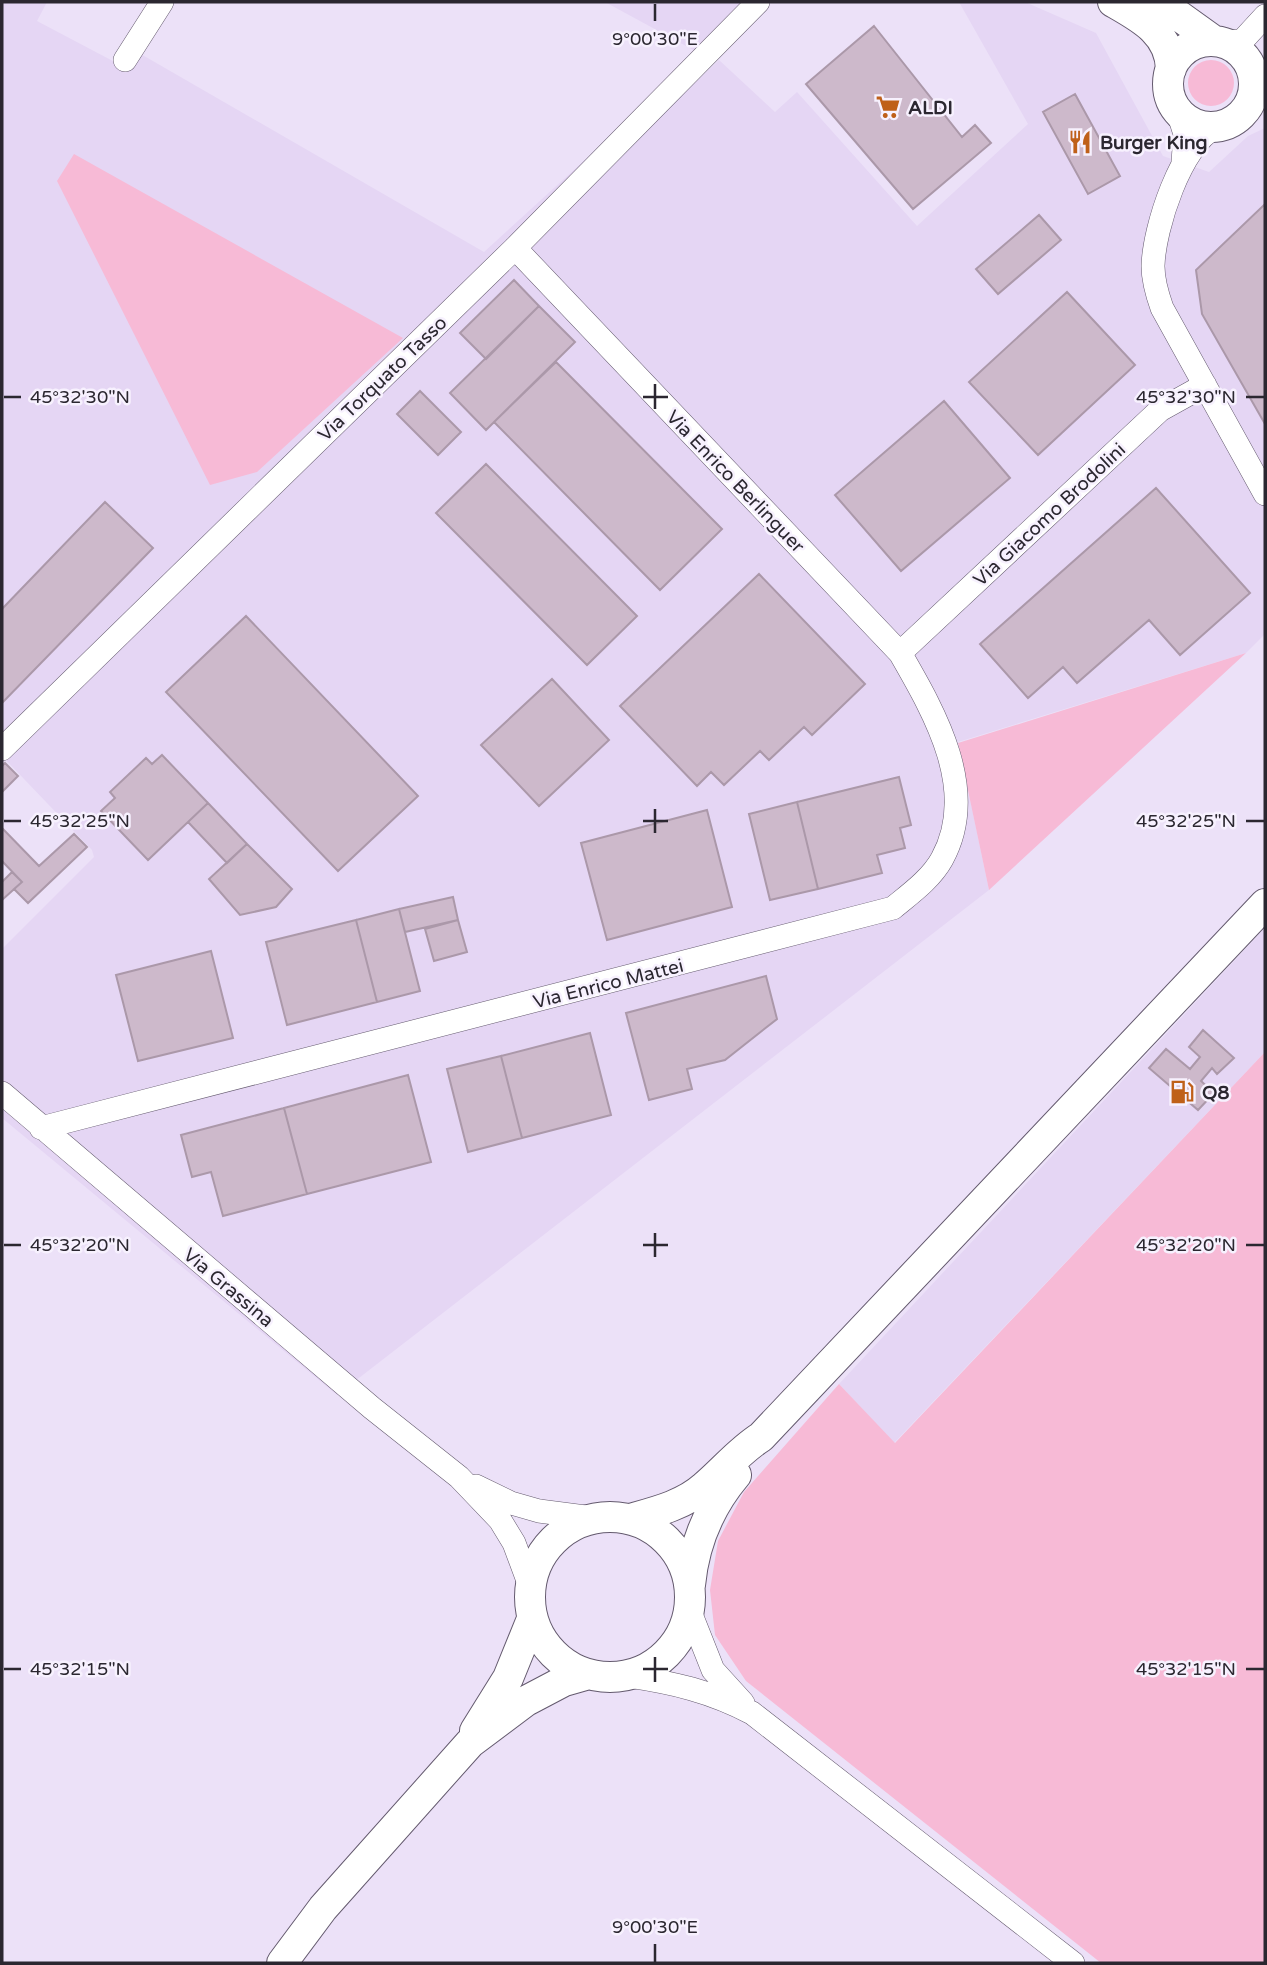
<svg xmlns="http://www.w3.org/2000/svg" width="1267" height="1965" font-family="'Varela Round',sans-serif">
  <rect width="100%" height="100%" fill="#ece1f8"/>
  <path fill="#e5d6f4" d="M2,2H47L37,21L128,69L139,53L484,252L621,127L639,137L719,60L775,112L797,92L917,226L1028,124L959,2H1025L1096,33L1163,156L1209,172L1248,136L1265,128V634L1246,653L958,742L989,890L337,1395L2,1118V949L94,857L92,850L2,756Z
    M605,2H746L697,52Z
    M1265,928V1052L894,1443L839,1384Z"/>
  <path fill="#f7bad6" d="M1188 83a23 23 0 1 1 46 0a23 23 0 1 1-46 0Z
    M74,154L403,338L257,472L210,485L57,181Z
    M1246,653L989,890L958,743Z
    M1265,1052V1963H1101L746,1681L715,1635L710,1590L718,1541L744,1492L839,1384L895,1443Z"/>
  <path fill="#cdb9cb" stroke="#ab98a9" stroke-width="2" d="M874,26L962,137L975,125L991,143L913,209L806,84Z
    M1075,94L1120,176L1088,194L1043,112Z
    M1265,204V424L1202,314L1196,270Z
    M1039,215L1061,240L998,294L976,269Z
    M514,280L539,306L486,359L460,333Z
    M1067,292L1135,365L1038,455L969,382Z
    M539,306L575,342L486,430L450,393Z
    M556,362L722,529L660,590L494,422Z
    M420,391L461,432L438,455L397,414Z
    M944,401L1010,478L901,571L835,495Z
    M486,464L637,616L587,665L436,513Z
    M1156,488L1250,593L1180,655L1149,620L1077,683L1063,667L1028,698L980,644Z
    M105,502L153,548L2,703V609Z
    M759,574L865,684L812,735L804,727L769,760L760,751L724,785L711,772L697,786L620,706Z
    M246,616L418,796L338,871L166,692Z
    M552,679L609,740L539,806L481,745Z
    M162,755L208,803L148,860L101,811L115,798L110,792L146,758L152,764Z
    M5,763L18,776L2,792V766Z
    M899,777L911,825L900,828L905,848L877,855L882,873L818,889L797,802Z
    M797,802L818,889L770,900L749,814Z
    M208,803L247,844L227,863L188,822Z
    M707,810L732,907L607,940L581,843Z
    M2,828L39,866L74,834L87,847L28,903L14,889L22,882L2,861Z
    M247,844L292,889L276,907L240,915L209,879Z
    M12,872L22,882L2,900V882Z
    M453,897L458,920L405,932L399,909Z
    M399,909L420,991L377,1002L356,920Z
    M356,920L377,1002L287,1025L266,942Z
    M458,920L467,952L434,961L425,929Z
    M211,951L233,1038L138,1061L116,975Z
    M766,976L777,1019L725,1060L687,1069L692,1089L649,1100L626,1013Z
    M1203,1030L1234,1058L1217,1074L1212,1068L1201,1081L1214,1093L1198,1110L1149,1068L1166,1049L1190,1069L1200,1057L1189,1047Z
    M590,1033L611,1115L522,1138L501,1056Z
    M501,1056L522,1138L468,1152L447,1069Z
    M408,1075L431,1162L307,1194L284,1108Z
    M284,1108L307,1194L223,1216L211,1172L192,1177L181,1135Z"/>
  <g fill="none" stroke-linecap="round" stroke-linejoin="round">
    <g stroke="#645a6e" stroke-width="24">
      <path id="minor" d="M1222,42L1242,41L1265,16
        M125,60L162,2
        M1178,112L1185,134L1183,162
        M1216,127C1181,144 1154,228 1153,266C1153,281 1157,294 1162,308L1265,494
        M900,653L1160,410L1205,385
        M2,749L515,248L758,2
        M2,1093L372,1408L459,1477L500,1520L514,1543L530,1586
        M41,1128L893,908C910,894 931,879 942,859C980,790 934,712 900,653L515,248
        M476,1486L511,1503L539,1511L593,1518
        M690,1612L713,1670L743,1703
        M628,1676C674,1683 710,1691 752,1713L1073,1963"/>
    </g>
    <g stroke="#645a6e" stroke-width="32">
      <path id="major" d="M1113,2C1141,18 1170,33 1171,69
        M1151,2L1175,13L1214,41
        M1168 84a43 43 0 1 1 86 0a43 43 0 1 1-86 0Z
        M530 1597a80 80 0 1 1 160 0a80 80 0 1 1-160 0Z
        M630,1519C655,1512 684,1505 704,1487C724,1470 739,1451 761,1437L1265,904
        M690,1585C694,1543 709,1507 736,1475
        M475,1731L508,1678L532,1619
        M282,1963L323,1908L470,1743L526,1701L564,1681L585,1675"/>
    </g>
    <use href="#minor" stroke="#fff" stroke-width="23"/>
    <use href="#major" stroke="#fff" stroke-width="30"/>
  </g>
  <path fill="none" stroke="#2b2730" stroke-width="2.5" d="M655,4V21M655,384V409M4,397H21M643,397H668M1246,397H1264M655,809V833M4,821H21M643,821H668M1246,821H1264M655,1233V1257M4,1245H21M643,1245H668M1246,1245H1264M655,1657V1682M4,1669H21M643,1669H668M1246,1669H1264M655,1944V1962"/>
  <defs>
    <g id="supermarket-bare" transform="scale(1.89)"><path d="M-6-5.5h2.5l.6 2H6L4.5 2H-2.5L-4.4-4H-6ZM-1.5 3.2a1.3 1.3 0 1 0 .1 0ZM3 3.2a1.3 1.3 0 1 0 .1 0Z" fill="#bf6019" stroke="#f7f1fe" stroke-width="2.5" paint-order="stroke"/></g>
    <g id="restaurant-bare" transform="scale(1.89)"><path d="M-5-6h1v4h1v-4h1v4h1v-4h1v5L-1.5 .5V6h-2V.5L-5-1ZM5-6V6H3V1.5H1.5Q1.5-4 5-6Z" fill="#bf6019" stroke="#f7f1fe" stroke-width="2.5" paint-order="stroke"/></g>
    <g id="fuel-bare" transform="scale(1.89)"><path d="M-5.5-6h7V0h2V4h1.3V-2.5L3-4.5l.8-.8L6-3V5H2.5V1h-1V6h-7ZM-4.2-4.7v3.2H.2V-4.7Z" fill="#bf6019" stroke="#f7f1fe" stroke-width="2.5" paint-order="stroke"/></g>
  </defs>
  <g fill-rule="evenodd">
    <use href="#supermarket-bare" x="888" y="107"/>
    <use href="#restaurant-bare" x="1080" y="142"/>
    <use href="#fuel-bare" x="1182" y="1092"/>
  </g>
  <g text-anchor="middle" stroke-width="5" stroke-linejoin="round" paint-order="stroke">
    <g font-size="19" font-weight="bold" fill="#2b2730" stroke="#f7f1fe" text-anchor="start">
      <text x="908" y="114">ALDI</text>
      <text x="1100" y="149">Burger King</text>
      <text x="1202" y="1099">Q8</text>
    </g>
    <g font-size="19" fill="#2b2730" stroke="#f7f1fe">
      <text transform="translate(382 378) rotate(-44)" y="7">Via Torquato Tasso</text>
      <text transform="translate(736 481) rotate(46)" y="7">Via Enrico Berlinguer</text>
      <text transform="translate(1049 514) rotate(-43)" y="7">Via Giacomo Brodolini</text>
      <text transform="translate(608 983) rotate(-14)" y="7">Via Enrico Mattei</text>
      <text transform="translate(229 1287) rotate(40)" y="7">Via Grassina</text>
    </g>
  </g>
  <g font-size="18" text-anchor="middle" fill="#2b2730" stroke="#f7f1fe" stroke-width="5" stroke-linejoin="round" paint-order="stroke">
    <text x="655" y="45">9°00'30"E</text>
    <text x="80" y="403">45°32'30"N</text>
    <text x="1186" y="403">45°32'30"N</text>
    <text x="80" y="827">45°32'25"N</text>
    <text x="1186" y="827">45°32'25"N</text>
    <text x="80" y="1251">45°32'20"N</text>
    <text x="1186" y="1251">45°32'20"N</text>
    <text x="80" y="1675">45°32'15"N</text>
    <text x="1186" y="1675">45°32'15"N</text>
    <text x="655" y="1933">9°00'30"E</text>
  </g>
  <rect width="1267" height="1965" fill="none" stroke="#2b2730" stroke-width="7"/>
</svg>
